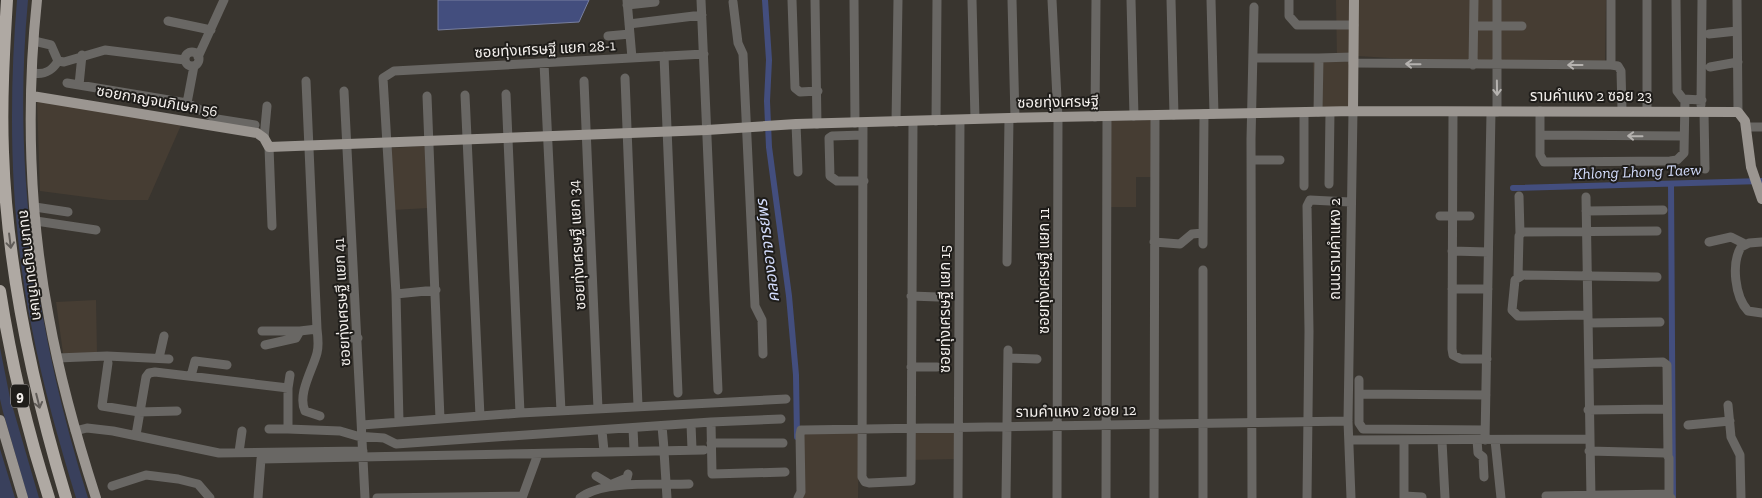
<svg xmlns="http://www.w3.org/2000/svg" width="1762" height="498" font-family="'Zilla Slab','Noto Sans Thai',serif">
  <rect width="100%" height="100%" fill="#39352f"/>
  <path fill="#463d33" d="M1336,0H1350V108L1314,109L1313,61H1337Z
    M1358,0H1606L1605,61L1496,65L1358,56Z
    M37,101L182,123L148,200H109L40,191Z
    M1153,120V177H1136V207H1109V121Z
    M425,146L428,208L393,210L391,148Z
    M96,300L97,353H63L56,302Z
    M913,430H957L956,459L912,460Z
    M859,431L858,498H802L803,432Z"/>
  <path fill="#39405c" d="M17,0H28C12,171 37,335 88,498H76C59,442 43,386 32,329C10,224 8,106 17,0Z
    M0,348L10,398L39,498H28L3,412L0,399Z
    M0,449L15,498H0Z"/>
  <path fill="#434e7e" stroke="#787f9f" d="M438,0H589L579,22L438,30Z"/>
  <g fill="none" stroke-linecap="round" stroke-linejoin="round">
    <path stroke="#434e7e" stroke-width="6" d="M765,0L769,60L767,101L769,147L789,296L796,375L797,437
      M1671,184L1673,498
      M1513,188L1762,181"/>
    <path stroke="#696764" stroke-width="9" d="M627,0L632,58
      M701,0L718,390
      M792,0L795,88L800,92L818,91
      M815,0L817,124
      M854,0L855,123
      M972,0L975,119
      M1012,0L1015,118
      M1052,0L1058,118L1057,498
      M1131,0L1134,116
      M1171,0L1174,115
      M1211,0L1214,114
      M1289,0V16L1297,25H1354
      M1497,0V112
      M1611,0V65
      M1676,0L1677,91L1683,99L1702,100
      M1737,0L1738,112
      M733,2L738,43L743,54L755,306L762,320L763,354
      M627,5L655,2
      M168,21L211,30
      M629,24L702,15
      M1474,26H1522
      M1709,34L1737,31
      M608,36L630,34
      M185 59a7 7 0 1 1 14 0a7 7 0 1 1-14 0Z
      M664,56L678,393
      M198,57L224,0
      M1253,58H1319L1318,112
      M1319,58L1353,57
      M58,61L64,62L105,50L185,60
      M544,63L561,411
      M1353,63L1611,65L1618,66L1621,71L1622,110
      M1473,65L1474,0
      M1710,67L1738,62
      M33,73C45,75 52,71 58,61L51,45L34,41
      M625,78L638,406
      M584,81L598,409
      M67,83L187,103L217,119L255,125
      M79,85L82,55
      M344,91L365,498
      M506,94L520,413
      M465,95L480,416
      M427,96L440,419
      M187,103L194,66
      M1701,105L1702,0
      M1647,110V0
      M1540,111V155L1544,162L1670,161L1677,160L1684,153L1685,99
      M1453,112L1452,349L1453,355L1461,359H1487
      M1704,112L1705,169
      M1095,117L1096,0
      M936,121L937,0
      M896,122L898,0
      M863,123L862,477L865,482L869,483L911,481L913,122
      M796,124L798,172
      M1746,127H1762
      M863,135L832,136L829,138L830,176L837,181H864
      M1540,135L1684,136
      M264,138L267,106
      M269,147L272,226
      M1251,160H1280
      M1329,184L1330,112
      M1304,186V112
      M1519,196L1520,234
      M1586,197L1591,498
      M35,207L68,212
      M1586,211L1663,210
      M1440,216H1470
      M36,221L96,230
      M1154,242L1180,244L1192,234L1203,233
      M1709,242L1731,237L1745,244
      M1762,242L1749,243L1741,247C1731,264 1735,297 1748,311L1762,313
      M1203,244L1204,114
      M1452,251L1488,252
      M1007,262L1009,118
      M1518,277L1519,236L1522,232L1657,231
      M1452,289H1488
      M396,294L436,290
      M911,296L938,297
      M1587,315L1518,316L1512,310L1515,280L1523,275L1657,277
      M1588,323L1660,322
      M317,329C318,337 319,346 317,353C313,369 297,394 305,411L320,416
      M262,331H300
      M344,338H358
      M265,345L296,338L300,331L317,329L306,81
      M57,358L107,356L169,359
      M159,358L164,336
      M1008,358L1037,359
      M108,363L102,406L139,412L177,411
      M1589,364L1663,362L1667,365L1668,455
      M911,367H937
      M191,376L195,361L227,365
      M1359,380V423L1363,429L1485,430
      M288,388L290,375
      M1359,394L1486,395
      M1728,405L1731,437L1740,455L1741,498
      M1588,410L1664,409
      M399,422L396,294L383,78L394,71L704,54
      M711,422L712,474L785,472
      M691,424L692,449
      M362,425L520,413L786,399
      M1688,425L1730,421
      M662,426L664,449
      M633,428L634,450
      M269,429H288
      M75,431L87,428L113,431L219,453L363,451
      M602,431L604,451
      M136,435L146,377L149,373L155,372L288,388V429L340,431L357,436L384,438L396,444L711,422L781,419
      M1349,440L1589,439
      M1404,440V498
      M1477,440L1478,453L1483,457L1484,477
      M1485,440L1491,112
      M1495,440L1501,498
      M1442,441L1445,498
      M711,443H783
      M664,451L667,498
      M1589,451L1666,453L1669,458V495
      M239,452L242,431
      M596,476L611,485
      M610,485L627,478L628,474
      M112,486L146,475L178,479L198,484L210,498
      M1404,496L1422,497
      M1546,496L1667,494L1671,498
      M258,498L261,459L704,450
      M377,498L522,496
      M522,498L538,454
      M580,498C601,480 661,485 689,484
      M798,498L801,492L800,435L801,430H804L1348,421
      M958,498L960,120
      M1006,498L1008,350
      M1106,498L1107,116
      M1154,498L1155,115
      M1203,498V270
      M1252,498L1251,139L1254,7
      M1307,498L1309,331L1307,206L1310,200L1350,202
      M1351,498L1348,421L1353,111"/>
    <path stroke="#9b9691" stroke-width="10" d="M37,0C26,104 29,215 49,318C60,379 77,439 96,498
      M32,96L257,133L264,138L269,147L707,130L796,124L1009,118L1353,111L1738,112L1745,121L1751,167L1762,199
      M1353,111L1354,0
      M0,420L23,498"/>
    <path stroke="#afa9a3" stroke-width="12" d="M7,0C4,50 1,101 3,152C7,270 32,385 66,498
      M0,291C11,362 27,430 49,498"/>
  </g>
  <defs><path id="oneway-shaft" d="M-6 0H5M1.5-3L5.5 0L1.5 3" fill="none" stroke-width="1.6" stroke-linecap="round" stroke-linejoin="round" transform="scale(1.25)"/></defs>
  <g stroke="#b5b2af">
    <use href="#oneway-shaft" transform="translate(1413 64) rotate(-179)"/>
    <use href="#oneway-shaft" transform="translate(1575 65) rotate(180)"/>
    <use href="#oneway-shaft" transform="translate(1497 88) rotate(89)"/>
    <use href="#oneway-shaft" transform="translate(1635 136) rotate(-179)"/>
  </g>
  <g stroke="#605c58">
    <use href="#oneway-shaft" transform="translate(10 241) rotate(83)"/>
    <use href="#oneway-shaft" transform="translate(38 401) rotate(76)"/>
  </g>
  <g text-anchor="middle" stroke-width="4" stroke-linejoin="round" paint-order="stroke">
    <rect fill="#1f1d1a" stroke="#b4b1ae" stroke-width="1" x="11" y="384.5" width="18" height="23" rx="4"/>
    <g font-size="14" font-weight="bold" fill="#f4f0ed">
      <text x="20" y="401">9</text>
    </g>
    <g font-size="15" fill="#f4f0ed" stroke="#1f1d1a">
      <text transform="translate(545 49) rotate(-3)" y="5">ซอยทุ่งเศรษฐี แยก 28-1</text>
      <text x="1591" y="101">รามคำแหง 2 ซอย 23</text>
      <text transform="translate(157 101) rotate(10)" y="5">ซอยกาญจนภิเษก 56</text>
      <text transform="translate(1058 102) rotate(-1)" y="5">ซอยทุ่งเศรษฐี</text>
      <text transform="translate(577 245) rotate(-93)" y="5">ซอยทุ่งเศรษฐี แยก 34</text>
      <text transform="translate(1335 249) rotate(-90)" y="5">ถนนรามคำแหง 2</text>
      <text transform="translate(31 265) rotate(83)" y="5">ถนนกาญจนาภิเษก</text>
      <text transform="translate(1044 271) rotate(-90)" y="5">ซอยทุ่งเศรษฐี แยก 11</text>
      <text transform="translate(342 302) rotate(-93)" y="5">ซอยทุ่งเศรษฐี แยก 41</text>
      <text transform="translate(945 309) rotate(-90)" y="5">ซอยทุ่งเศรษฐี แยก 15</text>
      <text transform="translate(1076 411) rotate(-1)" y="5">รามคำแหง 2 ซอย 12</text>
    </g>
    <g font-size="16" font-style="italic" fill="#d4ddfd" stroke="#1f1d1a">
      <text transform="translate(1637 171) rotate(-2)" y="6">Khlong Lhong Taew</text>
      <text transform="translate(767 251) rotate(-97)" y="6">คลองอาจารย์พร</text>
    </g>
  </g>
</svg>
